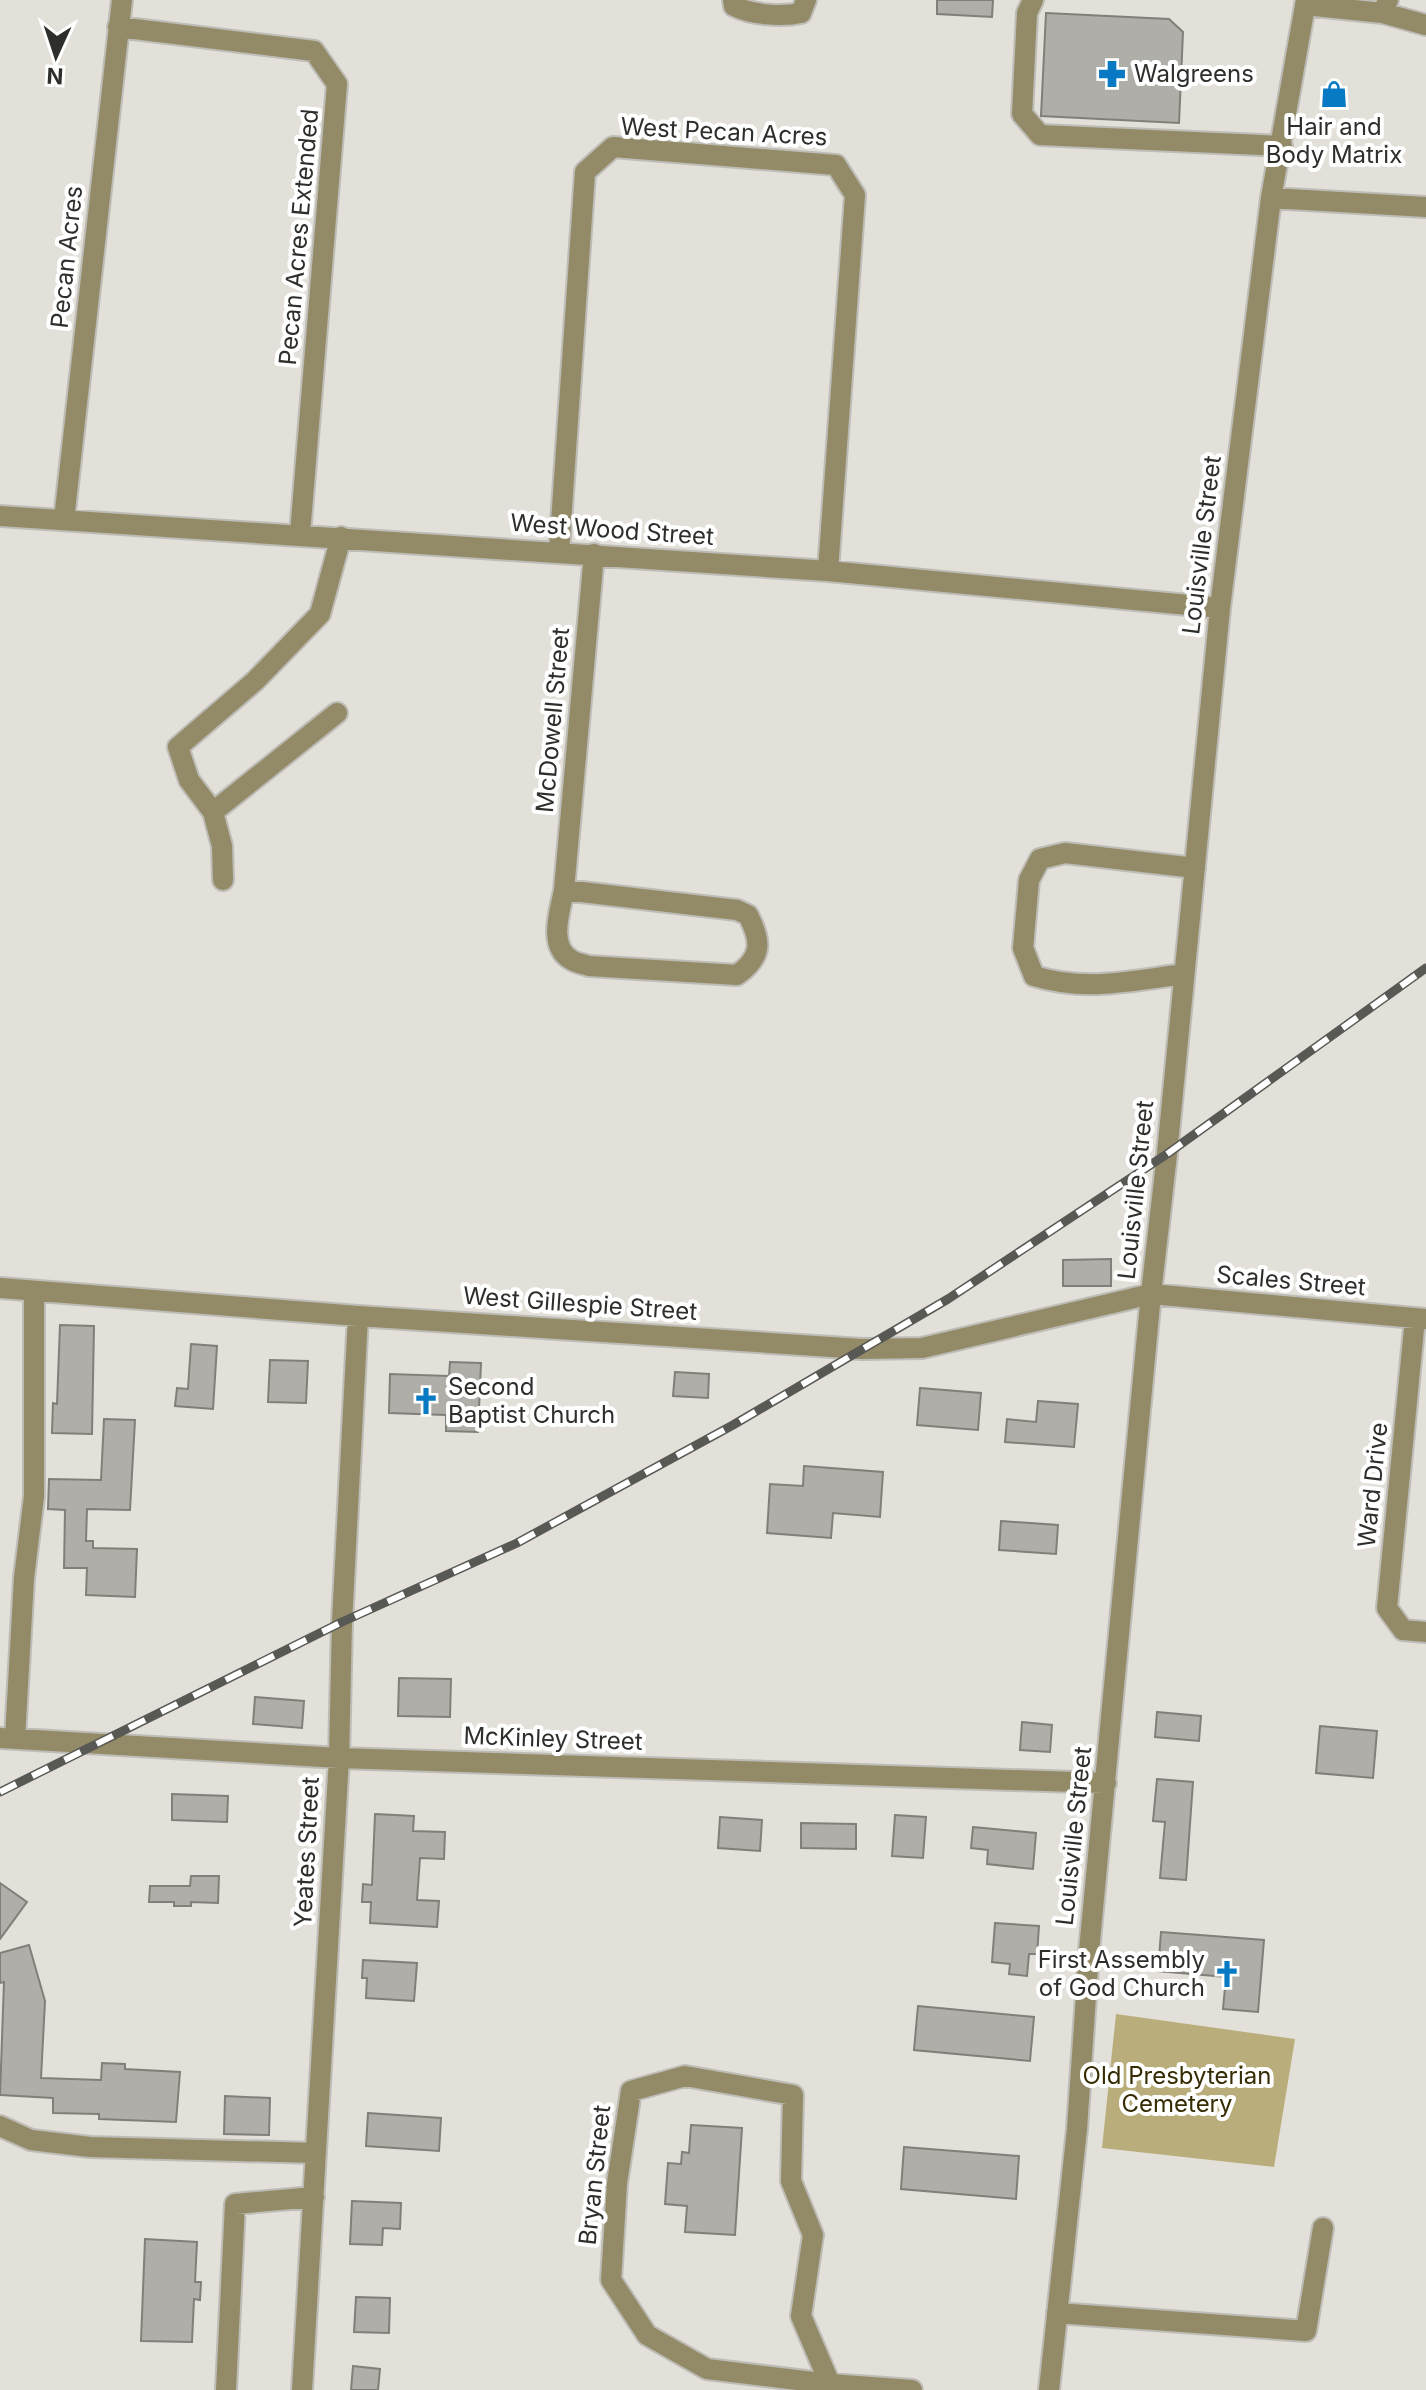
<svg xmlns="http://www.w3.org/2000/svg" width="1426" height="2390" font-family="Inter,sans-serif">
  <rect width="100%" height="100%" fill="#e2e0d9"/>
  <path fill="#b9ae7b" d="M1116,2014L1295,2039L1274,2167L1102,2148Z"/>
  <path fill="#b0aea8" stroke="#807f79" stroke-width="2" d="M937,0H993L992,17L937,14Z
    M1046,13L1169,19L1183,32L1179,123L1041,116Z
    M1111,1259V1286H1063V1260Z
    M60,1325L94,1326L92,1434L52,1433L53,1403L57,1404Z
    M191,1344L217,1346L213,1409L175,1406L177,1388L188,1389Z
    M270,1360L308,1361L306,1403L268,1402Z
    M450,1362L481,1363L478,1432L446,1431V1415L389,1413L390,1374L449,1376Z
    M675,1372L709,1374L708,1398L673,1396Z
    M920,1388L981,1393L978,1430L917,1425Z
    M1038,1401L1078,1404L1074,1447L1005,1442L1007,1419L1036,1422Z
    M104,1419L135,1420L130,1510L87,1509L86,1541H93V1548L137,1549L135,1597L86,1595L87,1568H64L65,1510L48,1509L49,1479L101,1480Z
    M804,1466L883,1472L880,1517L833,1513L831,1538L767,1533L770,1484L803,1486Z
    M1001,1521L1058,1525L1056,1554L999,1550Z
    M399,1678L451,1679L450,1717L398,1716Z
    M255,1697L304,1701L302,1728L253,1724Z
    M1157,1712L1201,1716L1199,1741L1155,1737Z
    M1022,1722L1052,1725L1050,1752L1020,1750Z
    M1320,1726L1377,1731L1373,1778L1316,1773Z
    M1157,1779L1193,1782L1186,1880L1160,1878L1165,1822L1153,1821Z
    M172,1794L228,1796L227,1822L172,1820Z
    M375,1814L414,1816L413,1831L445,1832L444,1859L420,1858L417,1900L439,1901L437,1927L370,1923L371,1902H362L363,1884L372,1885Z
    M895,1815L926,1817L923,1858L892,1856Z
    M720,1817L762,1820L760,1851L718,1848Z
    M801,1823L856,1824V1849L801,1848Z
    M973,1827L1036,1833L1033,1869L987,1864L988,1850L971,1848Z
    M191,1876H219L218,1903L191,1902V1906H174V1902H149L150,1886H190Z
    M0,1883L27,1902L0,1939Z
    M995,1923L1039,1926L1037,1954H1029L1027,1976L1009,1974L1010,1964L992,1962Z
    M1161,1932L1264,1940L1258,2012L1223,2009L1226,1977L1158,1971Z
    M29,1945L45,2001L41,2078L101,2080L102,2063L125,2064V2069L180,2072L176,2122L99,2119V2114L53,2113V2098L0,2095L4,1982L0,1983V1953Z
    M363,1960L417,1963L414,2001L366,1998L367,1978H362Z
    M918,2006L1034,2017L1030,2061L914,2050Z
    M225,2096L270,2098L269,2135L224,2134Z
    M368,2113L441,2118L439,2151L366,2146Z
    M691,2125L742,2128L735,2235L685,2232L687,2206L665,2204L668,2163L681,2164L682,2152L689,2153Z
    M904,2147L1019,2156L1016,2199L901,2189Z
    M352,2201L401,2203L400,2229L383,2228L382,2245L350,2244Z
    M145,2239L197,2242L195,2282H201L200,2300L194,2299L192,2342L141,2341Z
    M356,2297L390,2298L389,2333L354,2332Z
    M353,2366L380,2369L378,2390H351Z"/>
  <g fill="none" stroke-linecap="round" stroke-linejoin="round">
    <g stroke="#bebcb6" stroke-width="24">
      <path id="minor" d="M733,0L734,6C752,15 782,17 801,13L806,0
        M1033,0L1027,13L1022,114L1040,135L1282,146
        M1305,5L1383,13L1388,0
        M1383,13L1426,25
        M118,27L314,51L337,84L300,534
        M1271,198L1426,207
        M0,516L828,571L1220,608
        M64,520L122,0
        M559,552L585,172L613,147L836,165L855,195L828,571
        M213,812L337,713
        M223,880L222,846L213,812L189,780L178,747L255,681L320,614L341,537
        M564,890L737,910L748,915C762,942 762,957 737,975L589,966C583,964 575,963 570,959C548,945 560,911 564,890Z
        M564,890L594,554
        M1184,974C1131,981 1086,992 1034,976L1023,948L1029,880L1040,859L1065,853L1195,868
        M0,1288L358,1316L862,1349L922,1348L1151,1294L1426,1319
        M1415,1318L1387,1608L1403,1630L1426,1632
        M0,1738L339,1758L1106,1783
        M15,1738L24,1578L34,1496V1292
        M0,2126L31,2140L90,2147L316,2153
        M1057,2313L1306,2331L1323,2228
        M830,2384L801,2316L813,2235L791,2181L793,2095L685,2076L631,2091L617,2183L611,2280L647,2335L707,2369L830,2384L912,2390
        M226,2390L235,2204L314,2197
        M302,2390L339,1758L342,1622L358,1316
        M1049,2390L1077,2129L1089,1951L1151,1294L1167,1154L1220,608L1271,198L1306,0"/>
    </g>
    <use href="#minor" stroke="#938b67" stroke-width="20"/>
    <g stroke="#585854" stroke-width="9">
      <path id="rail" d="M0,1792L342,1622L517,1543L733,1425L948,1299L1167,1154L1426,968"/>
    </g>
    <use href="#rail" stroke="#fff" stroke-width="6" stroke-dasharray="18" stroke-linecap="butt"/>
  </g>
  <defs>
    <g id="pharmacy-bare" transform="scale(2.16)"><path d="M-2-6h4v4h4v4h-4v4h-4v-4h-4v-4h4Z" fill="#0879c3" stroke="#fff" stroke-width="2.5" paint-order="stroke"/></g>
    <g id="shop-bare" transform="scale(2.16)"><path d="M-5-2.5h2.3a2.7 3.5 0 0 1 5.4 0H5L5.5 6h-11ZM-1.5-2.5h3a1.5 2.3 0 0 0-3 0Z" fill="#0879c3" stroke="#fff" stroke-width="2.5" paint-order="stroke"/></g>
    <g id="church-bare" transform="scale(2.16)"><path d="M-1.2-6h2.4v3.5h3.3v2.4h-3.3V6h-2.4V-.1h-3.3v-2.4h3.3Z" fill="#0879c3" stroke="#fff" stroke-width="2.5" paint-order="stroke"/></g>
  </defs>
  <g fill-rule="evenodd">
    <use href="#pharmacy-bare" x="1112" y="74"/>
    <use href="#shop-bare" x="1334" y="94"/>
    <use href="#church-bare" x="426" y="1401"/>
    <use href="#church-bare" x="1227" y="1974"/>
  </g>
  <g text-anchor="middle" stroke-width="8" stroke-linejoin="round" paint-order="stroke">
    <g font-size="24" fill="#2e2e2b" stroke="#fff" text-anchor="start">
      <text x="1134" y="82">Walgreens</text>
      <text x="1334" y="135" text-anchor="middle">Hair and<tspan x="1334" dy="28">Body Matrix</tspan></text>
      <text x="448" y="1395">Second<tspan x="448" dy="28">Baptist Church</tspan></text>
      <text x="1205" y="1968" text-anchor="end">First Assembly<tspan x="1205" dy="28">of God Church</tspan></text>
    </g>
    <g font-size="24" fill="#2e2e2b" stroke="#fff">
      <text transform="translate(724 132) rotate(3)" y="8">West Pecan Acres</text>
      <text transform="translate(299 237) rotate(-85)" y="8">Pecan Acres Extended</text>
      <text transform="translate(67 257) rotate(-84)" y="8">Pecan Acres</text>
      <text transform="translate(612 530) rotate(4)" y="8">West Wood Street</text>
      <text transform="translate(1202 545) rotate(-83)" y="8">Louisville Street</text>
      <text transform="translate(553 720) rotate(-85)" y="8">McDowell Street</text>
      <text transform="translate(1136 1190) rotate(-84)" y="8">Louisville Street</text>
      <text transform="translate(1291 1281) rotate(5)" y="8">Scales Street</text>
      <text transform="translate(580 1304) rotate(4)" y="8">West Gillespie Street</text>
      <text transform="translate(1373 1485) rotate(-84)" y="8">Ward Drive</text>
      <text transform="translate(553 1739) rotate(2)" y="8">McKinley Street</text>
      <text transform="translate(1074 1836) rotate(-84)" y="8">Louisville Street</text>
      <text transform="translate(307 1852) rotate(-87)" y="8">Yeates Street</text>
      <text transform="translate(595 2175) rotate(-84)" y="8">Bryan Street</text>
    </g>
    <g font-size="24" fill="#352c03" stroke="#fff">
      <text x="1177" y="2084">Old Presbyterian<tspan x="1177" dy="28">Cemetery</tspan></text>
    </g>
  </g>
  <g transform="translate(56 56) rotate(183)" stroke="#ffffff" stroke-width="6" paint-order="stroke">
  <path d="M0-6L14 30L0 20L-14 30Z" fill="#2e2e2b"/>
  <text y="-12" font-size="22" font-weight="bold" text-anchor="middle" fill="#2e2e2b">N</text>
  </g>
</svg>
